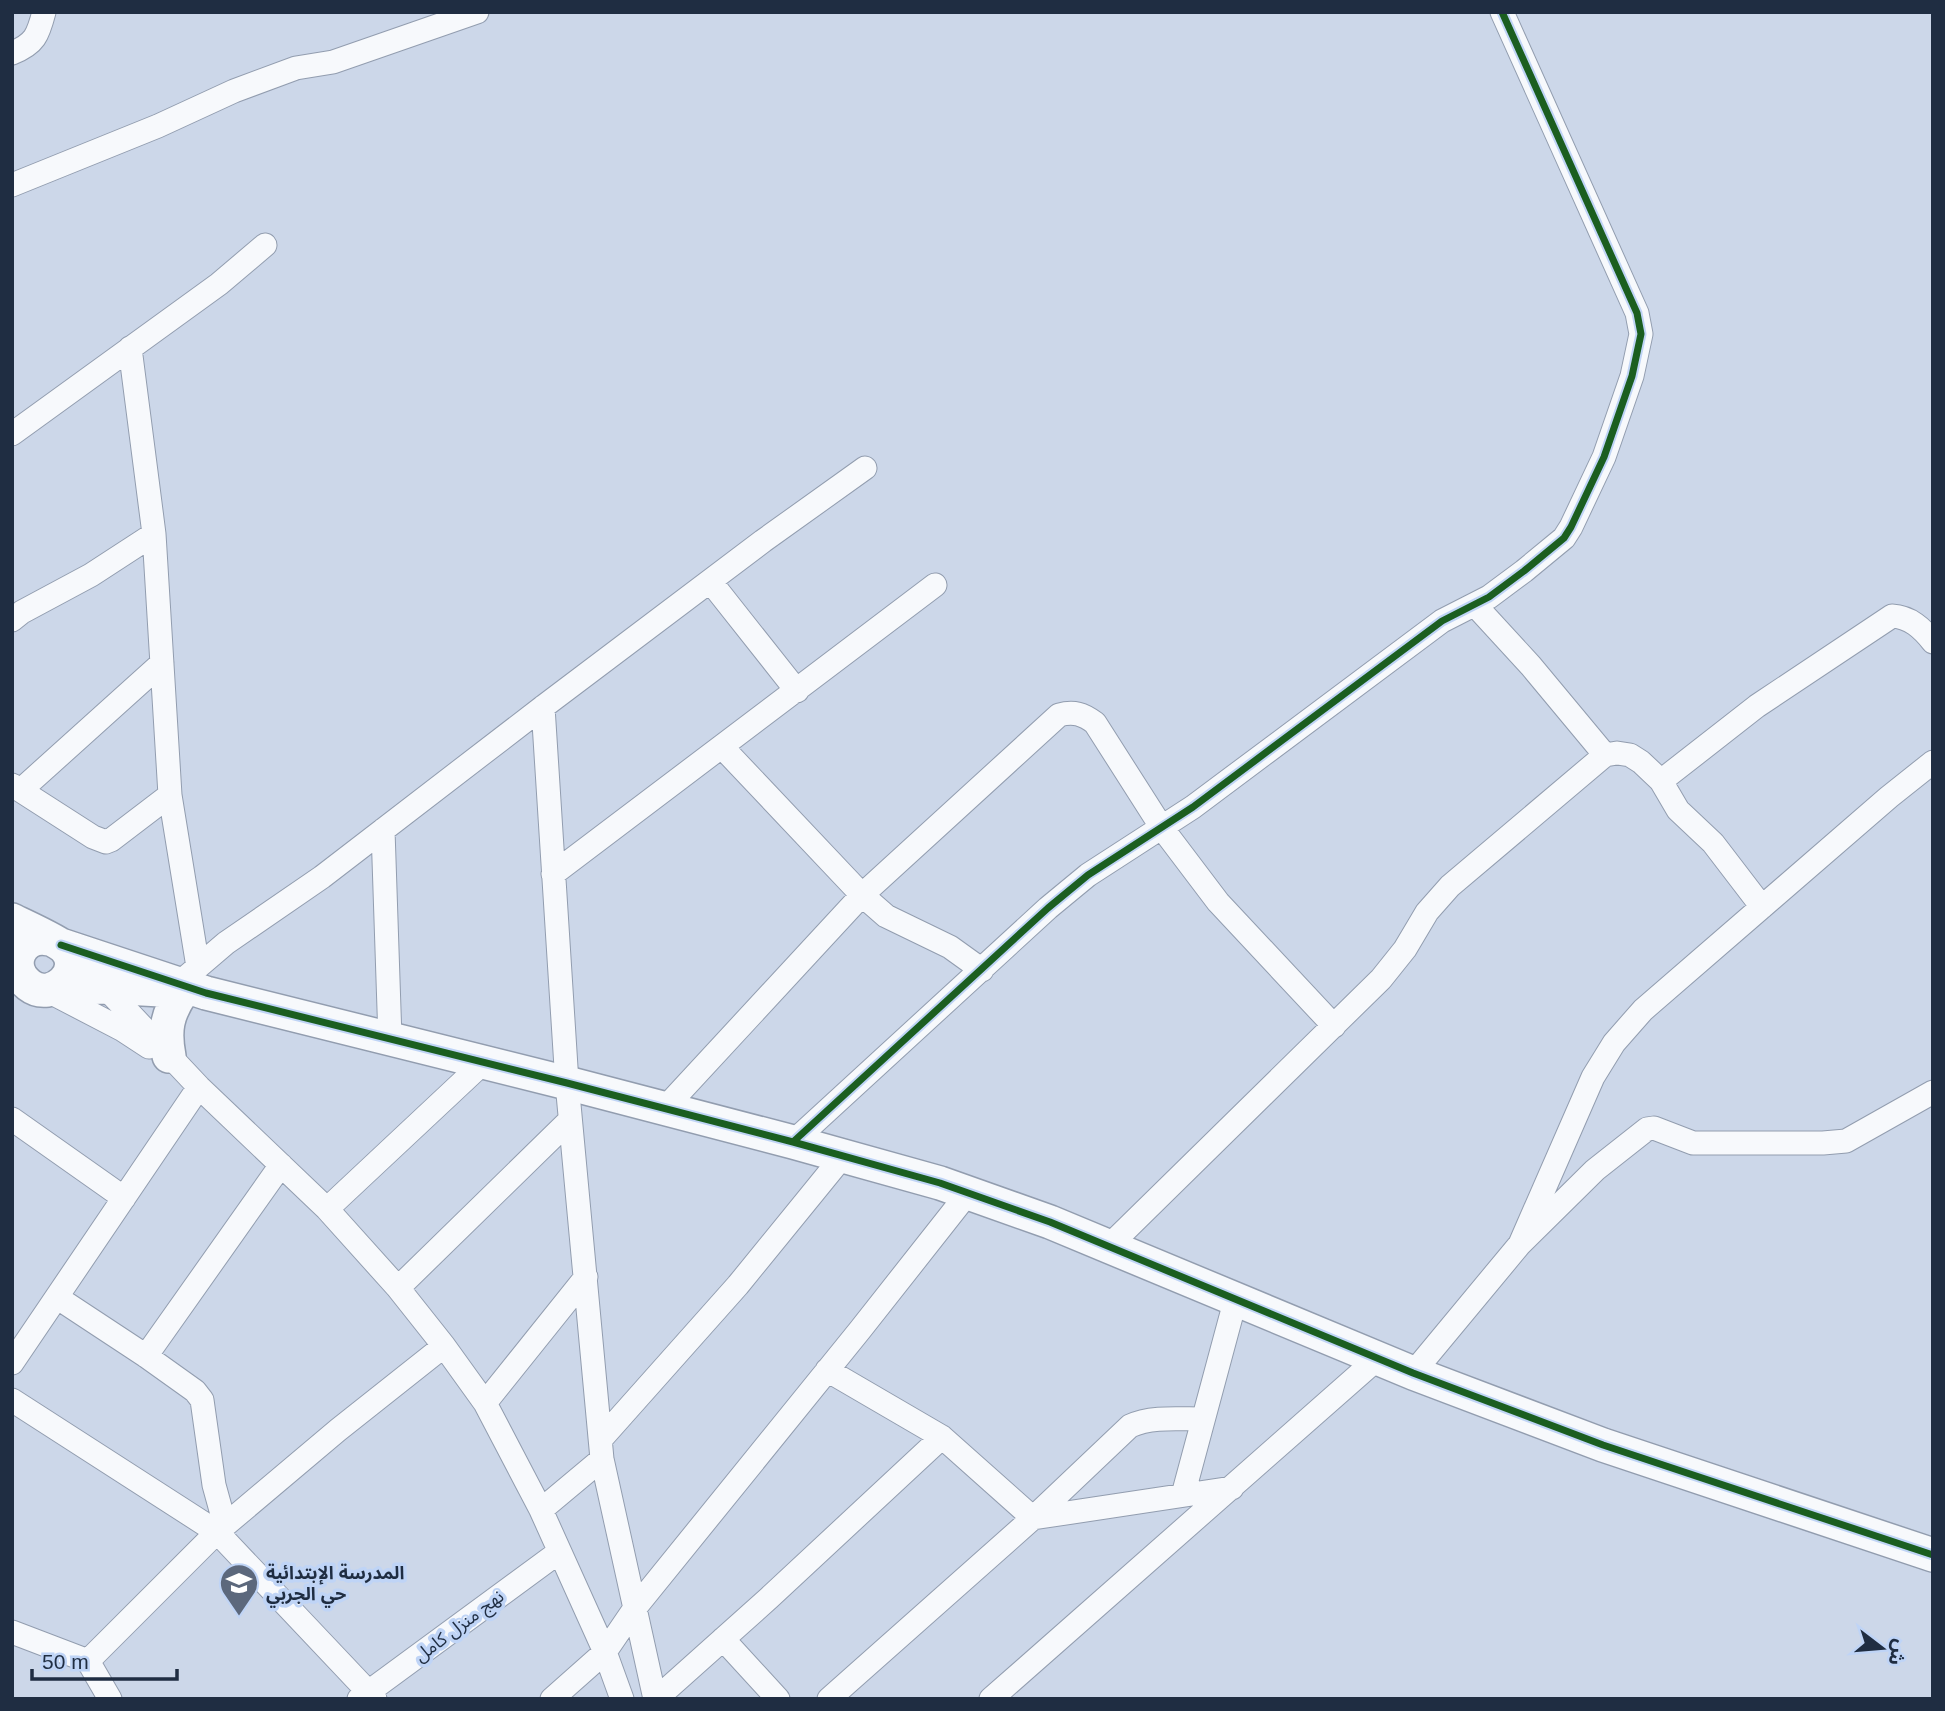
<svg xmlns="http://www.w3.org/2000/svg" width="1945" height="1711" font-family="Arial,'Noto Sans Arabic',sans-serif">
  <rect width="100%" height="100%" fill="#ccd7e9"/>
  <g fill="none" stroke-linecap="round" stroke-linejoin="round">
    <g stroke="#929daf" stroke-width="25">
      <path id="street" d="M12,53C35,44 38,35 44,12
        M12,185L158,126L234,91L296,68L333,62L477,12
        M130,348L154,534L170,795L198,967
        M12,434L219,284L265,245
        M710,581L797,691
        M1475,605L1531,666L1605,755
        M12,620L22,612L91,575L154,534
        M543,707L567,1083L602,1459L655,1699
        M723,748L862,895L886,916L950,947L982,970
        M1661,781L1757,706L1892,616C1910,617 1922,628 1933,642
        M12,785L93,837L106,842L111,840L170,795
        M21,790L162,663
        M383,830L390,1039
        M553,874L935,585
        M101,983L199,1087L327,1209L398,1288L444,1346L485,1403L541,1510L605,1652L622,1699
        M48,991L123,1030L149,1047
        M173,991L178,984L226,943L322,877L543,707L763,541L865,468
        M665,1108L862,895L1059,715C1074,711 1083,714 1095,723L1162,828L1218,902L1334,1026
        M12,1119L124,1198
        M793,1142L1048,908L1088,875L1193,807L1442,621L1489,597L1524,571L1564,538L1571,527L1604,457L1632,376L1641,334L1637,313L1502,12
        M327,1209L484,1062
        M1520,1244L1593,1077L1614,1043L1643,1010L1889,797L1933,762
        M1109,1246L1381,979L1405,949L1427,912L1450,886L1605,755L1617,753L1630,755L1641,762L1661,781L1678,810L1713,843L1762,907
        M398,1288L570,1120
        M58,1298L146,1356L195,1391L202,1400L214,1485L225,1525
        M146,1356L281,1165
        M12,1363L199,1087
        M827,1370L942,1437L1033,1518L1232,1488
        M1413,1373L1520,1244L1595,1170L1647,1129L1654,1128L1693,1143H1823L1846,1141L1933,1092
        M12,1400L217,1532L375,1699
        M485,1403L586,1277
        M601,1439L738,1285L843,1156
        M1183,1495L1236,1298
        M541,1510L602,1459
        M12,1632L88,1661L110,1699
        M723,1639L778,1699
        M88,1661L217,1532L338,1430L444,1346
        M359,1699L559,1552
        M552,1699L605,1652L635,1608L860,1330L968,1193
        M656,1699L769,1598L942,1437
        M829,1699L1033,1518L1130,1426C1151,1416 1179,1419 1203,1419
        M991,1699L1378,1358"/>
    </g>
    <g stroke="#929daf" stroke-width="36">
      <path id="secondary" d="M12,920C24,926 58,941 65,948C86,971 52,1003 29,985C5,966 21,933 49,939
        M61,945L206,993L567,1083L793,1142L940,1183L1050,1222L1413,1373L1603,1445L1933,1555
        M55,989L106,987L161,990
        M169,1056C164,1030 167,1014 182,992"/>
    </g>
    <use href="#street" stroke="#f7f9fc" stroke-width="23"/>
    <use href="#secondary" stroke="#f7f9fc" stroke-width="33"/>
    <g stroke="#bfd4f6" stroke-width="11">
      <path id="cycleway" d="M61,945L206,993L567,1083L793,1142L940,1183L1050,1222L1413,1373L1603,1445L1933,1555
        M793,1142L1048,908L1088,875L1193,807L1442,621L1489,597L1524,571L1564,538L1571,527L1604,457L1632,376L1641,334L1637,313L1502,12"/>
    </g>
    <use href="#cycleway" stroke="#1b5e20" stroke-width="7"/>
  </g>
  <defs>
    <g id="school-pin" transform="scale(2.0125)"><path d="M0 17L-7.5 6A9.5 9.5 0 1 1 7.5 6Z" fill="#5c687c" stroke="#bfd4f6"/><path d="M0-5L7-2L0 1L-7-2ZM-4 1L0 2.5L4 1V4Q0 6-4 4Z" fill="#fff"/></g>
  </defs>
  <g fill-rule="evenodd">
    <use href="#school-pin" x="239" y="1583"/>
  </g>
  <g text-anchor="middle" stroke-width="7" stroke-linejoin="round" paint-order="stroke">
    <g font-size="18" font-weight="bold" fill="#1f2d42" stroke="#bfd4f6" text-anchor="start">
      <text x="266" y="1579">المدرسة الإبتدائية<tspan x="266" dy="21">حي الجربي</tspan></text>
    </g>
    <g font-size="18" fill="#1f2d42" stroke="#bfd4f6">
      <text transform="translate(459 1626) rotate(-37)" y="6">نهج منزل كامل</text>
    </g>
  </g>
  <rect width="1945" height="1711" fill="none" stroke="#1f2d42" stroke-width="28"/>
  <g transform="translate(1882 1648) rotate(106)" stroke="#bfd4f6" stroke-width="5" paint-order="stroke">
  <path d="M0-5L12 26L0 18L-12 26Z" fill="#1f2d42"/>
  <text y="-10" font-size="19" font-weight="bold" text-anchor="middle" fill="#1f2d42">ش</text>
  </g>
  <path d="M32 1669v10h145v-10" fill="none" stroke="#1f2d42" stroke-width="3.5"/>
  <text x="42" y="1669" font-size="21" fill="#1f2d42" stroke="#bfd4f6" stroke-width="5" paint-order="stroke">50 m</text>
</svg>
